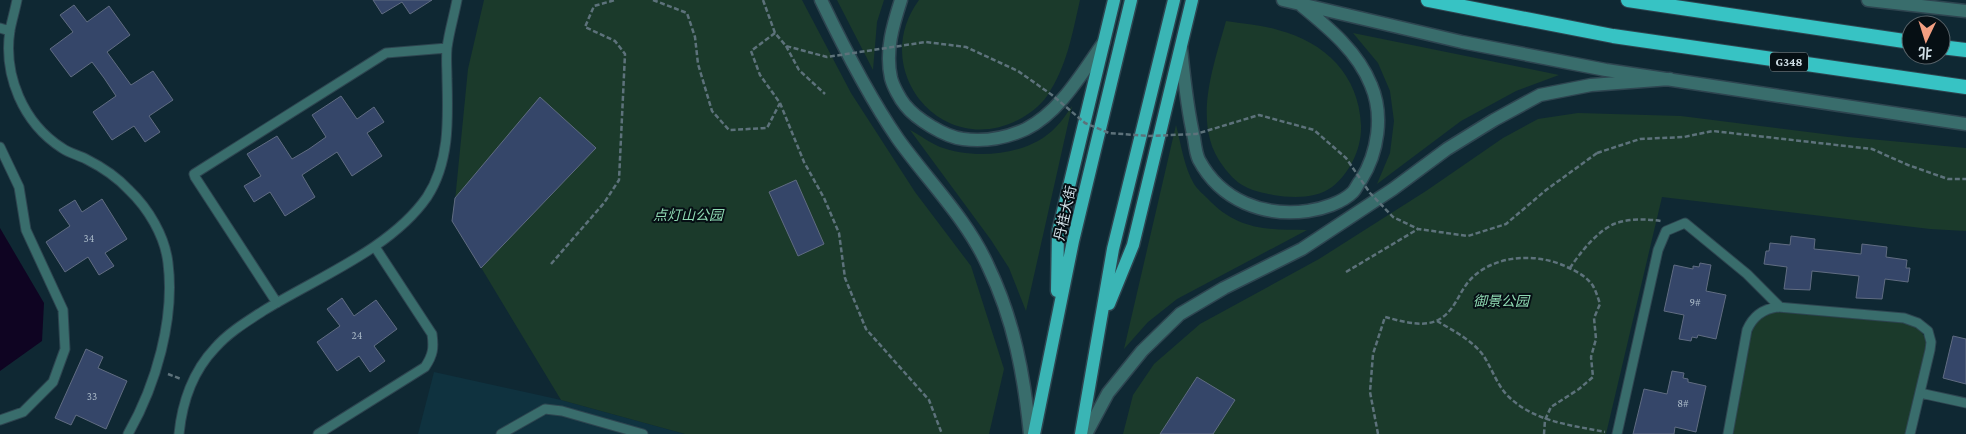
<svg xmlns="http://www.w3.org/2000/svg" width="1966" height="434" font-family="'Crimson Pro','Noto Sans SC',serif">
  <rect width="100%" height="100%" fill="#0f2833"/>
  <path fill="#0f323f" d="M434,372L561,400L685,434H418Z"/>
  <path fill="#1b3a2b" d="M484,0H802L851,93L915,192L971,266L1004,369L989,434H685L561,400L453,221L468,69Z
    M837,0H884L877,22L873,70Z
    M919,0H1080C1072,35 1067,66 1047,96C1040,106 1028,115 1018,120C941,159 868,69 919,0Z
    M1226,21C1244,24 1262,25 1278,30C1325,42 1359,75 1361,125C1362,148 1350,173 1332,187C1316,199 1292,198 1273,195C1264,193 1253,191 1244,186C1236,182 1228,173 1223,166C1191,124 1214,65 1226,21Z
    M1353,33L1559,75L1516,91L1461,121L1377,184L1390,153L1394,121L1390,91L1378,63Z
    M1072,106L1026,311L1009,268L991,240L910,130C920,135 930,143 940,147C975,160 1029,156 1056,127C1062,121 1067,113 1072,106Z
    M1578,113L1681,116L1848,137L1966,148V231L1930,229L1662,197L1606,434H1123L1133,395L1154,364L1200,324L1319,259L1426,191L1503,138L1538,119Z
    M1176,125C1181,144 1184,167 1194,184C1197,189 1203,194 1207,198C1237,230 1266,230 1307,230L1177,299L1148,322L1124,349Z
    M1776,312L1902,323C1917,325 1925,332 1927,347L1906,434H1734C1733,420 1749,333 1756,323C1761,316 1768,313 1776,312Z"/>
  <path fill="#0f0422" d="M0,228L44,303L42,341L0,371Z"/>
  <path fill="#354669" stroke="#606c82" d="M373,0H432L410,14L402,2L382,14Z
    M74,5L87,22L109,6L130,35L107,52L131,85L153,71L173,100L149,116L160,132L145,142L134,126L112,140L93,112L116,96L104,78L92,62L71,77L50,49L73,32L60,15Z
    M341,96L357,119L374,107L384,122L367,133L382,156L352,176L337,152L302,175L315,197L285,216L270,192L254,202L244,186L261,176L247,154L277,136L292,159L309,149L326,137L312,115Z
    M540,97L596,148L481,268L452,221L455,198Z
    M796,180L824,244L798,256L769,192Z
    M102,199L127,239L105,253L114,266L99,275L88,257L65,272L46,242L70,226L59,210L75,200L82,212Z
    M1791,236L1815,239L1814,249L1835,251L1861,254L1862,244L1887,247L1886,257L1907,260L1906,268H1910L1908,282L1885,279L1882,299L1856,298L1859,276L1812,271L1810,290L1784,289L1787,267L1764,264L1766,251H1769L1770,243L1790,245Z
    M1700,263L1711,265L1706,291L1726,295L1716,339L1698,335L1697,338L1692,337L1691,341L1679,339L1684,315L1664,311L1674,265L1693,269V266L1699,267Z
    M342,298L354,316L376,300L397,329L374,346L385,361L370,372L359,356L337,371L317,342L340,326L327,309Z
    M1953,336L1966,339V384L1943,378Z
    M86,349L103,357L98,368L127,381L106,429L76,415L71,425L55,418Z
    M1672,371L1684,373L1683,378L1688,379V382L1706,386L1696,432L1675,427L1674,434H1633L1644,389L1667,394Z
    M1197,377L1235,400L1213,434H1160Z"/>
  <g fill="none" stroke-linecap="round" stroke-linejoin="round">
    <g stroke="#2e4550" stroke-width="11">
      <path id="service" d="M17,0C15,10 12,20 10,30C3,75 23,123 62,148C69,153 78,155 86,159C102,167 117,177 129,190C148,208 165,236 168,263C175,319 156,385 128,434
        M0,28L10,31
        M0,147L19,187L26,230L63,310L65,349L53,382L23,412L0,420
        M277,303L195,177L194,174L386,53L447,48
        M1920,393L1966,403
        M179,434C182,403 193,371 215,348C228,333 246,322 263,311C316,278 391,249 427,197C450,162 448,118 447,79C447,69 446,58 447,48C449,32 454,16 457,0
        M318,434L425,367C433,355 434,348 432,334L375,247
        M501,434L545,409L562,411L643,434
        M1617,434L1658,250L1666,231L1685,223L1747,274L1780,307
        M1728,434L1747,330C1753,316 1763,309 1777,307L1904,318L1918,323L1928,331L1931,342L1930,350L1910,434"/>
    </g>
    <g stroke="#2e4550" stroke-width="15">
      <path id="tertiary" d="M821,0C843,46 869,97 898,139C928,181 967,219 988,266C1014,320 1024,375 1030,434
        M901,0C893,25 885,51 891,78C893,86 900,99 905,105C916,119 945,137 963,139C984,142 1006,138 1026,129C1060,112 1082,73 1104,42
        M1283,0L1462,42L1606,70L1966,124
        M1868,0L1966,11
        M1181,48C1184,78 1187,109 1194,138C1195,145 1196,154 1199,160C1221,201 1264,217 1308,211C1322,209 1342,203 1353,192C1356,189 1358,183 1361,180C1378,153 1384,115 1371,85C1358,52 1329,28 1302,6
        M1086,434L1108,393L1142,351L1180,314L1224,288L1302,249L1393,189L1447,149L1494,120L1540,95L1591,85L1670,79"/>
    </g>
    <g stroke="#2e4550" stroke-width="15">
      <path id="primary" d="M1057,291L1058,232L1114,0
        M1109,304L1133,245L1192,0
        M1034,434L1073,241L1131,0
        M1081,434L1113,249L1174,0"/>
    </g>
    <g stroke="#2e4550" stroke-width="16">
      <path id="trunk" d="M1428,0L1613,36L1966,87
        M1628,0L1911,42
        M1941,47L1966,50"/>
    </g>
    <path stroke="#5d727b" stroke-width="2.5" stroke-dasharray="5 2.5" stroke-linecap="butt" d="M653,0L687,13L695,37L698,64L712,111L729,130L767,128L780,103
      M775,33L751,51L760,75L780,103L804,162L824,198L839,233L845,278L866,329L929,400L942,434
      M786,46L799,70L825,94
      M1597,153L1640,139L1684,137L1713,131L1872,149L1908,165L1948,179H1966
      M551,264L604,203L619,180L625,54L615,41L585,27L594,6L615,0
      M1570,268C1580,253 1596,232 1614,224C1628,218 1647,219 1661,221
      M1346,272L1418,229
      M1437,321C1452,330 1472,340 1483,355C1492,368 1497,386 1509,397C1535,422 1571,425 1605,432
      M168,374L181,379
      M1378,434L1370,392L1373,354L1385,317C1401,321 1422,328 1438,320C1455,311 1458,294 1469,281C1493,254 1538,252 1569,268C1578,272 1587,277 1593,286C1596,291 1598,298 1600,304L1594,318L1596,339L1591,357L1593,377L1579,389L1551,407L1545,420L1544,434"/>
    <use href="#service" stroke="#396d6c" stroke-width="9"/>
    <use href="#tertiary" stroke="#396d6c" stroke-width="12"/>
    <use href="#primary" stroke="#3ab5b5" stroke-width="12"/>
    <use href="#trunk" stroke="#37c3c4" stroke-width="14"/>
    <path stroke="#5d727b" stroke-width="2.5" stroke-dasharray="5 2.5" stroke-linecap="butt" d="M763,0L775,33L786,46L827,57L926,42L966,47L1018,71L1052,95L1085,123L1109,133L1149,136L1196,134L1259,115L1314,130L1346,158L1370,193L1393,217L1418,229L1468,236L1506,224L1546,190L1597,153"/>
  </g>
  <g text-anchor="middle" stroke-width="4" stroke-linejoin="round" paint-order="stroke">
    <g font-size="11" fill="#a9b9c7">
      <text x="89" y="242">34</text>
      <text x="1695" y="306">9#</text>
      <text x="357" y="339">24</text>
      <text x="92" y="400">33</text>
      <text x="1683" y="407">8#</text>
    </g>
    <rect fill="#060f14" stroke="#93a1a7" stroke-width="1" x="1770" y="52.5" width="38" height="19" rx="4"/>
    <g font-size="12" font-weight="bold" fill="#d0dfe6">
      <text x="1789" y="66">G348</text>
    </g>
    <g font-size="14" fill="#d0dfe6" stroke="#060f14">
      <text transform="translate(1065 213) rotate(-77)" y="5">丹桂大街</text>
    </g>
    <g font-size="14" font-style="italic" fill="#8fdab3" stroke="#060f14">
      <text x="688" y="220">点灯山公园</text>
      <text x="1501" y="306">御景公园</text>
    </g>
  </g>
  <g transform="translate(1926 40) rotate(184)"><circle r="24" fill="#060f14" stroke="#576268"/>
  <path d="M0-4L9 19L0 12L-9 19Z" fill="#f39f82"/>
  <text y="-8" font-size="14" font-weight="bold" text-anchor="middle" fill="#d0dfe6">北</text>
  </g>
</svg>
